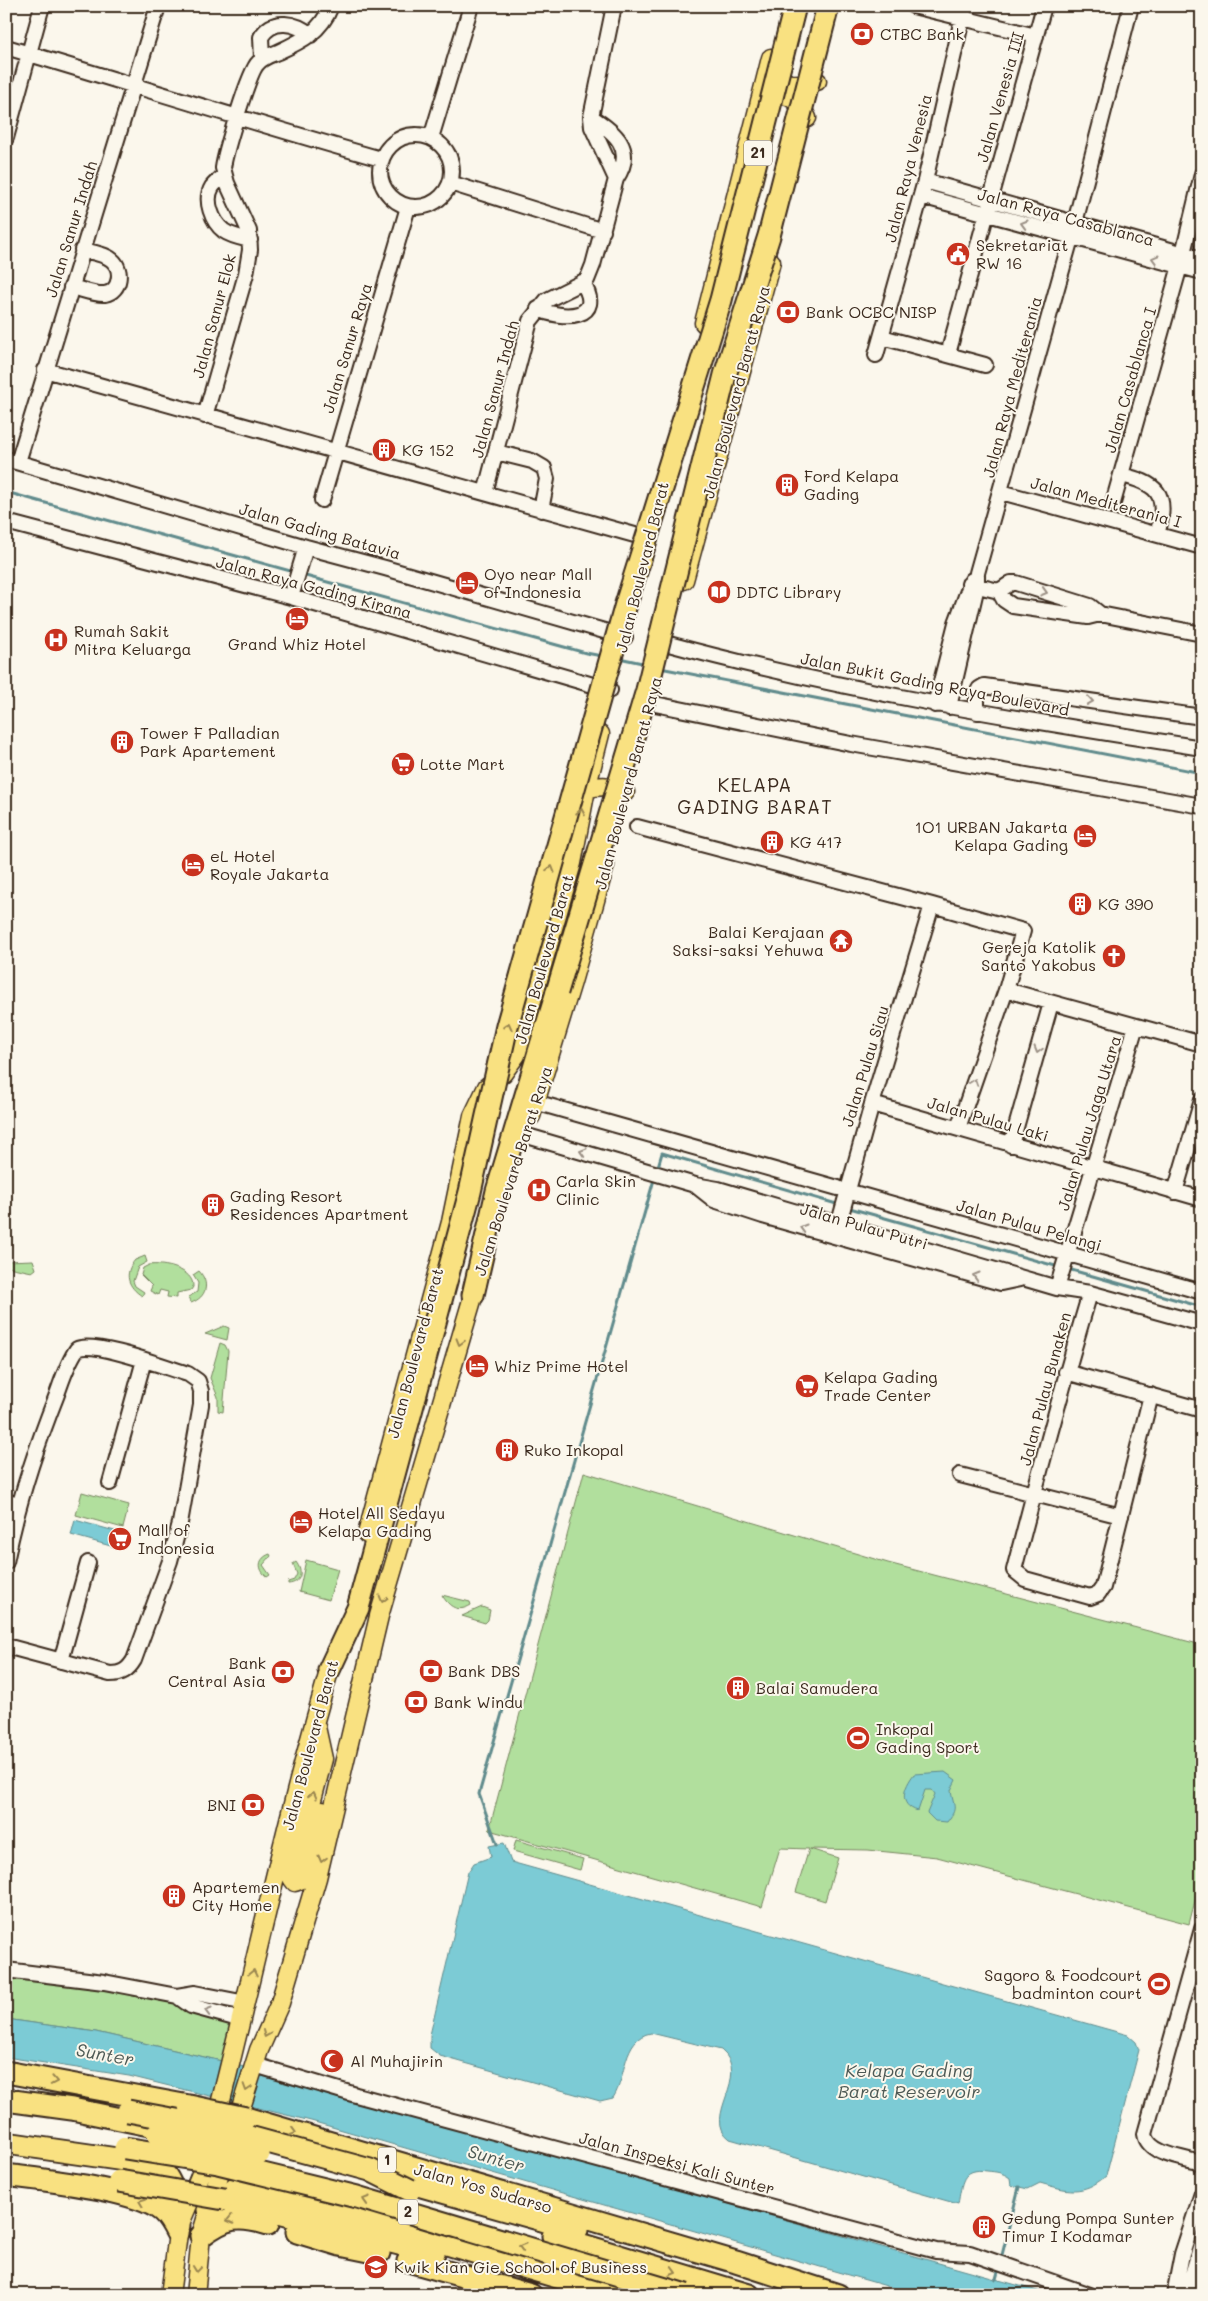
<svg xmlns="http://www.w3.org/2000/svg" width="1208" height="2301" font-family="Mali,sans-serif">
  <rect width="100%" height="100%" fill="#fbf7ec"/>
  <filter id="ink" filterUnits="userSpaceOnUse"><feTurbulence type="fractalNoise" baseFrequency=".02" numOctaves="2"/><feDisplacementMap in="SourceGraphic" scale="10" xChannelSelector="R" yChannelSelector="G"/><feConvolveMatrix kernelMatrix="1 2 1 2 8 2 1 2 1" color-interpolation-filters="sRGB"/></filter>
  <g filter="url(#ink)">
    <path fill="#b1df9d" stroke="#76845e" d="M145,1256L147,1262L138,1267L133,1281L135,1286L144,1292L142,1296C128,1287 123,1274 135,1260Z
      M33,1260L36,1269L32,1272L8,1267L6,1264L7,1261Z
      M149,1265C163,1263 194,1269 193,1287L191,1290L177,1293V1298L167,1297L168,1292L160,1290L158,1295L150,1291L152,1286L141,1275L143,1268Z
      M199,1271C210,1283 207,1297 191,1303L188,1297L197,1292L198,1283L193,1275Z
      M224,1326L229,1328L227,1340L205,1334Z
      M220,1343L225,1345L228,1351L223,1412L218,1411V1397L210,1378Z
      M584,1472L888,1563L1202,1645V1874L1189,1924L937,1857L868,1850L810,1849L838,1858L825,1901L796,1892L809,1849L780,1848L762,1907L489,1830Z
      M82,1492L129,1505L123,1528L76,1515Z
      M270,1554L271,1556L263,1565L270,1575L267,1577C257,1569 258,1558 270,1554Z
      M306,1560L338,1569L329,1600L299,1592Z
      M296,1562C303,1571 302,1583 288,1584V1582L294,1580L297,1574L293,1564Z
      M442,1595L470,1602L471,1605C458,1613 449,1607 442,1595Z
      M482,1607L490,1610L488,1620L485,1623L462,1616Z
      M516,1840L583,1859L580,1870L513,1851Z
      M6,1970L177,1996L242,2020L226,2062L96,2032L6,2019Z"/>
    <path fill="#7bcbd5" stroke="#618b8c" d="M75,1520L122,1533L118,1548L71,1535Z
      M945,1772L956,1780L951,1790C953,1807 959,1807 947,1822L935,1821L927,1813L935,1794L932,1790H925L918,1811C897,1805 904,1787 914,1774Z
      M504,1843L511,1862L1128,2035L1136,2042L1139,2050L1106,2176C1082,2196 1068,2191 1040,2183L1028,2189L1011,2185L1010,2178C1002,2172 996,2172 987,2171C961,2167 962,2184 958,2204L730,2139C700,2117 753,2076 721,2050L651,2033C622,2038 627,2077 613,2098L600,2101L440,2056L430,2048V2035L468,1872L474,1863L491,1857L489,1846Z
      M6,2019L96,2032L226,2062L1052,2295H918L311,2121L129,2076L6,2057Z"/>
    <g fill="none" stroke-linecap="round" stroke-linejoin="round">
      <path stroke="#618b8c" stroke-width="3" d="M6,492L294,572
        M302,575L586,653L602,656
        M619,658L647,664
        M660,668L1202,773
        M657,1170L662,1153L840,1205
        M846,1207L1059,1267
        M1068,1269L1202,1307
        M497,1844L479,1794L655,1176
        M1001,2259L1019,2187
        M996,2279L999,2268"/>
      <g stroke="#3b2a1e" stroke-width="18">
        <path id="minor" d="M913,6L1036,36
          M6,47C131,84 256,124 381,159
          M262,59L261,37C273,17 296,23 311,35
          M591,117C615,132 636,149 616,179
          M380 171a36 36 0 1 1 72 0a36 36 0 1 1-72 0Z
          M6,138L42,6
          M431,138L471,6
          M224,176C220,179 215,183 212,187C204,200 212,222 224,231C231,236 241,238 250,240
          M925,181L1202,259
          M450,183L603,231
          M921,196L1202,272
          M71,287C81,289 95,295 105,294C121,291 123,269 112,260C105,254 91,252 82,250
          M538,309C562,320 607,320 582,282
          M882,337L985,365
          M948,354L1044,6
          M876,355L925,181L965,6
          M45,370L649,539
          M205,416L246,274L250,250L249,231L227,183L223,168C225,153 249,71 258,63C263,57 271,55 278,52C302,41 321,32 331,6
          M496,452L532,461L544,468L547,479L541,510
          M6,459L306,547L385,568L625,637
          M18,462L158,6
          M1121,475C1156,483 1169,493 1158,531
          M1001,492L1202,547
          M485,493L530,321L547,300L587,280L593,265L616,179L592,127L591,117L614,6
          M322,500L408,207
          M1113,503L1180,266L1202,174
          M6,522L291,597L610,690
          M969,584L999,591L1011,583H1016L1090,606L1100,614
          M999,591L1004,600L1013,606L1088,617L1100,614L1202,634
          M291,597L306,547
          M665,643C842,691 1021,720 1202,748
          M650,703L851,744L1202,806
          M935,705L956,623L972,580
          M949,707L977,586V573L1071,238L1131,6
          M977,712V696L979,689L984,686L1202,717
          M637,827L932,905L1023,931L1006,990L958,1128
          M1006,990L1202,1044
          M535,1102L838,1188
          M872,1104L1202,1199
          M524,1135L695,1185L714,1200L763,1216L1001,1283L1020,1279
          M1011,1145L1051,1003
          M695,1185L718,1189L1057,1288L1090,1293L1202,1324
          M847,1191L1202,1292
          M1175,1192L1202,1100
          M836,1233L872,1104L932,905
          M1057,1288L1136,1026
          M1090,1293C1063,1384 1038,1477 1014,1570L1025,1579L1090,1597L1098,1594L1103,1587L1151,1395
          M1066,1372L1202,1410
          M960,1475L1121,1516
          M110,1483L144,1360
          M6,1501L19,1506
          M6,1562C17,1506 35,1450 56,1397C62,1381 67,1363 77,1349C93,1340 168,1368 188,1374L198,1381L201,1391V1405L180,1523L170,1561L134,1660C128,1670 122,1674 110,1674L6,1646
          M61,1661L88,1563
          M1202,1929L1145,2134C1148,2155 1184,2158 1202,2163
          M6,1970L104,1982L177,1996L195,1993L246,2003
          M177,1996L191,2006L242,2020
          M255,2065L356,2095L936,2251L970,2253L1090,2295
          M1174,2295L1182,2254L1202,2193
          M1186,2295L1202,2242"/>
      </g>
      <g stroke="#3b2a1e" stroke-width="21">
        <path id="major" d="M768,70C785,87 795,86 817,81
          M760,101C786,90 795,94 807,118
          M704,323L771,58
          M684,580L771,262
          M586,789C601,785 611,785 625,792
          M531,1116L572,982L605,865
          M367,1534L451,1222L473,1116L487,1087L503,1073L516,1055L572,863L586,789L600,734
          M316,1727L323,1759L293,1870L292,1878L295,1882L300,1880L303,1875L322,1811
          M215,2124C255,1969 287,1811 333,1658
          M235,2127L259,2050L280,2003L317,1878L379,1616L477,1283
          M170,2295L179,2226L203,2169L208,2149
          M195,2295L201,2236L226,2152"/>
      </g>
      <g stroke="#3b2a1e" stroke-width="25">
        <path id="highway" d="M473,1295L497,1191L557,992
          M329,1670L358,1608L429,1345
          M6,2072L189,2106
          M6,2100L72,2109L149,2125
          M246,2118L736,2262L838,2295
          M6,2143L152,2164C175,2175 176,2203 179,2226
          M6,2175C42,2180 136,2189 162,2211C169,2217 173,2225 177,2233
          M393,2178L577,2230
          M224,2199L434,2253
          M208,2210L236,2187L254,2186L567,2280L631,2295
          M297,2232L340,2245L379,2253
          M201,2236C226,2217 238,2215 268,2224
          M553,2236L749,2295
          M408,2261L531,2295"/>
      </g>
      <use href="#minor" stroke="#fbf7ec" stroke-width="14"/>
      <use href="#major" stroke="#f9e181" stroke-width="18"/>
      <use href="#highway" stroke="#f9e181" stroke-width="21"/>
      <g stroke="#3b2a1e" stroke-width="25" stroke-linecap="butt">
        <path id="highway-bridge" d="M557,992L647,690L725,375L769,236L828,6
          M429,1345L470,1192L507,1026L626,604L721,300L795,6
          M189,2106L246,2118
          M128,2111L209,2126L370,2170L410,2190
          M157,2134L218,2144L259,2154
          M125,2148L218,2163L357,2197L686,2295
          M119,2181L224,2199"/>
      </g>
      <use href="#highway-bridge" stroke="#f9e181" stroke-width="21"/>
    </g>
    <defs><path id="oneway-chevron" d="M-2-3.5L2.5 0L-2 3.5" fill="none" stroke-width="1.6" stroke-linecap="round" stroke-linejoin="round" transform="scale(1.25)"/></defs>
    <g stroke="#9b9085">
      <use href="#oneway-chevron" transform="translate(1024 224) rotate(-164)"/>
      <use href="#oneway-chevron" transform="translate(1155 259) rotate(-165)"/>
      <use href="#oneway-chevron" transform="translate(1044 592) rotate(17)"/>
      <use href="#oneway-chevron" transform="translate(1090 701) rotate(8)"/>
      <use href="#oneway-chevron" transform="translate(1038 1050) rotate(106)"/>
      <use href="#oneway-chevron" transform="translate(974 1082) rotate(-71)"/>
      <use href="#oneway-chevron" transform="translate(583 1152) rotate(-164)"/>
      <use href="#oneway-chevron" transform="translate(803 1228) rotate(-164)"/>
      <use href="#oneway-chevron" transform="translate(976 1276) rotate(-164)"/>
      <use href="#oneway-chevron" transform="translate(208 2011) rotate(-164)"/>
    </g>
    <g stroke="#9a8650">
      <use href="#oneway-chevron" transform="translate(581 812) rotate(-79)"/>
      <use href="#oneway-chevron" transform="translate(551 869) rotate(-74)"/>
      <use href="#oneway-chevron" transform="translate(508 1026) rotate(-76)"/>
      <use href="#oneway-chevron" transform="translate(460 1342) rotate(106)"/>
      <use href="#oneway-chevron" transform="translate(383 1599) rotate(105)"/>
      <use href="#oneway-chevron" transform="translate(313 1795) rotate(-75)"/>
      <use href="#oneway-chevron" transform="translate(322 1859) rotate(105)"/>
      <use href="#oneway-chevron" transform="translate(253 1973) rotate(-77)"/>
      <use href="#oneway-chevron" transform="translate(266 2034) rotate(113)"/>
      <use href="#oneway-chevron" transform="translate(54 2081) rotate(11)"/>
      <use href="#oneway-chevron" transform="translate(247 2088) rotate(108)"/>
      <use href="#oneway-chevron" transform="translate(293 2132) rotate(16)"/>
      <use href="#oneway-chevron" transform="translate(366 2200) rotate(-163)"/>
      <use href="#oneway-chevron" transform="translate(142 2202) rotate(-159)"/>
      <use href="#oneway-chevron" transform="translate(230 2220) rotate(167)"/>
      <use href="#oneway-chevron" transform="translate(522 2247) rotate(-164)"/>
      <use href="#oneway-chevron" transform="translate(197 2269) rotate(96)"/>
      <use href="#oneway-chevron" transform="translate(673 2272) rotate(16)"/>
    </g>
  </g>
  <defs>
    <g id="bank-disc" transform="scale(1.25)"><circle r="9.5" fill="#c8321e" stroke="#fbf7ec"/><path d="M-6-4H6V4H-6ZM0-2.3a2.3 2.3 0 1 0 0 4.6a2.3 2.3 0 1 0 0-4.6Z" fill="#fff"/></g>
    <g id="civic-disc" transform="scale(1.25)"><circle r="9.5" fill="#c8321e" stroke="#fbf7ec"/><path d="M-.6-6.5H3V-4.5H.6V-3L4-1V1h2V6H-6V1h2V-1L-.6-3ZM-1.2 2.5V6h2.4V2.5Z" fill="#fff"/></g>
    <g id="building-disc" transform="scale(1.25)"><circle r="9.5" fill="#c8321e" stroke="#fbf7ec"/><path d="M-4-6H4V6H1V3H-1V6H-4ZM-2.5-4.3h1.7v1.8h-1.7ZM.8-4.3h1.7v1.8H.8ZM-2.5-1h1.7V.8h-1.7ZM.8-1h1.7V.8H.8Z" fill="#fff"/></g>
    <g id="hotel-disc" transform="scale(1.25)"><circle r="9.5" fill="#c8321e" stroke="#fbf7ec"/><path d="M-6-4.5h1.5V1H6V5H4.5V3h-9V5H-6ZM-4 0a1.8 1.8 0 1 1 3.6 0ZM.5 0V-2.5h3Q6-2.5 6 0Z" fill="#fff"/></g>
    <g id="library-disc" transform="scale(1.25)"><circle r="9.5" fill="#c8321e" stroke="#fbf7ec"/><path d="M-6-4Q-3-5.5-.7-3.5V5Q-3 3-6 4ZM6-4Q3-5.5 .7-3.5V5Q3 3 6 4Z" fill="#fff"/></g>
    <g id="hospital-disc" transform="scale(1.25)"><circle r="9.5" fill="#c8321e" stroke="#fbf7ec"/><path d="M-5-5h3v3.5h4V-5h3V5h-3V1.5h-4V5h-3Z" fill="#fff"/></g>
    <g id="supermarket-disc" transform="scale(1.25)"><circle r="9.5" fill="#c8321e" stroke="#fbf7ec"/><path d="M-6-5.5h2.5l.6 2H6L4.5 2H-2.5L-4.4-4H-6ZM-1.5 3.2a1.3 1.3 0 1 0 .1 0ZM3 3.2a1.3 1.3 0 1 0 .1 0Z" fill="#fff"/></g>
    <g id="temple-disc" transform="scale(1.25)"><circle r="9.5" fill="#c8321e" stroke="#fbf7ec"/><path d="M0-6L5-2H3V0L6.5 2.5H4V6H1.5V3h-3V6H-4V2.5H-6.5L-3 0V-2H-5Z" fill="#fff"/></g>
    <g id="church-disc" transform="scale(1.25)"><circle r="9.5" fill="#c8321e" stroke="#fbf7ec"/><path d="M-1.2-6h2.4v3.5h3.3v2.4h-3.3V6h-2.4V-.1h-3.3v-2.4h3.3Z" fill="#fff"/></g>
    <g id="stadium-disc" transform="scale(1.25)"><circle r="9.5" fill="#c8321e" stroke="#fbf7ec"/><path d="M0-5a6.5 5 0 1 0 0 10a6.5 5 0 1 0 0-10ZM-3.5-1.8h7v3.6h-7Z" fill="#fff"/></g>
    <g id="mosque-disc" transform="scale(1.25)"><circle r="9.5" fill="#c8321e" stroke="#fbf7ec"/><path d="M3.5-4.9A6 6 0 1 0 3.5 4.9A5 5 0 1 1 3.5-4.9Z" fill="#fff"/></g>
    <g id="university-disc" transform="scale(1.25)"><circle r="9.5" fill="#c8321e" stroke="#fbf7ec"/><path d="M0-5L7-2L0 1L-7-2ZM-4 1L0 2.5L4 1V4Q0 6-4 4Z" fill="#fff"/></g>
  </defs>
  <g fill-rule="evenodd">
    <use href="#bank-disc" x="862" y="34"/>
    <use href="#civic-disc" x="958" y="254"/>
    <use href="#bank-disc" x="788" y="312"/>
    <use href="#building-disc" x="384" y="450"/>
    <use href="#building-disc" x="787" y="485"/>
    <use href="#hotel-disc" x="467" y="583"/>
    <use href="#library-disc" x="719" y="592"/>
    <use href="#hotel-disc" x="297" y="619"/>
    <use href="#hospital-disc" x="56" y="640"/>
    <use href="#building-disc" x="122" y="742"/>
    <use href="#supermarket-disc" x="403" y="764"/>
    <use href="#hotel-disc" x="1085" y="836"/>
    <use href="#building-disc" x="772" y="842"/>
    <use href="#hotel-disc" x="193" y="865"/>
    <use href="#building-disc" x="1080" y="904"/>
    <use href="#temple-disc" x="841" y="941"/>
    <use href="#church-disc" x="1114" y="956"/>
    <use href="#hospital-disc" x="539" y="1190"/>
    <use href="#building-disc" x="213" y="1205"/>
    <use href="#hotel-disc" x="477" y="1366"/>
    <use href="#supermarket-disc" x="807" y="1386"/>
    <use href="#building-disc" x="507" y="1450"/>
    <use href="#hotel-disc" x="301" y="1522"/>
    <use href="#supermarket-disc" x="120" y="1539"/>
    <use href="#bank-disc" x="431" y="1671"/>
    <use href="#bank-disc" x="283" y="1672"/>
    <use href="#building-disc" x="738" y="1688"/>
    <use href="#bank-disc" x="416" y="1702"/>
    <use href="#stadium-disc" x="858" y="1738"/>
    <use href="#bank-disc" x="253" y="1805"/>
    <use href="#building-disc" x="174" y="1896"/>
    <use href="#stadium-disc" x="1159" y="1984"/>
    <use href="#mosque-disc" x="332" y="2061"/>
    <use href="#building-disc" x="984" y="2227"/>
    <use href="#university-disc" x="376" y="2267"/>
  </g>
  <g text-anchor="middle" stroke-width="4" stroke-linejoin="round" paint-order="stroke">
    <g fill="#fbf7ec" stroke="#75685c" stroke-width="1">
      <rect x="744" y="140.5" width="28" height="25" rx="4"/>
      <rect x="378" y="2147.5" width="18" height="25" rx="4"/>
      <rect x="398" y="2199.5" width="20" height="25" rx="4"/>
    </g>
    <g font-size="15" font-weight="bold" fill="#3b2a1e">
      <text x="758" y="158">21</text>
      <text x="387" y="2165">1</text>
      <text x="408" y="2217">2</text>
    </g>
    <g font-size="16" fill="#3b2a1e" stroke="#fbf7ec" text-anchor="start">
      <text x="880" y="40">CTBC Bank</text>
      <text x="976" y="251">Sekretariat<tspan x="976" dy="18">RW 16</tspan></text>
      <text x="806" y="318">Bank OCBC NISP</text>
      <text x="402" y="456">KG 152</text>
      <text x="804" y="482">Ford Kelapa<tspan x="804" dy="18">Gading</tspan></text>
      <text x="484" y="580">Oyo near Mall<tspan x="484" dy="18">of Indonesia</tspan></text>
      <text x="736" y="598">DDTC Library</text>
      <text x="74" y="637">Rumah Sakit<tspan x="74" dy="18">Mitra Keluarga</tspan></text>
      <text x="297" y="650" text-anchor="middle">Grand Whiz Hotel</text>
      <text x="140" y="739">Tower F Palladian<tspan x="140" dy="18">Park Apartement</tspan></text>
      <text x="420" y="770">Lotte Mart</text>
      <text x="1068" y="833" text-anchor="end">1O1 URBAN Jakarta<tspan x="1068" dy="18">Kelapa Gading</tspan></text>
      <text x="790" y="848">KG 417</text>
      <text x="210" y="862">eL Hotel<tspan x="210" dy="18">Royale Jakarta</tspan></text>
      <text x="1098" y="910">KG 390</text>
      <text x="824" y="938" text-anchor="end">Balai Kerajaan<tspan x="824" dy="18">Saksi-saksi Yehuwa</tspan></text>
      <text x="1096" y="953" text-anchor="end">Gereja Katolik<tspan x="1096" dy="18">Santo Yakobus</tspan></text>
      <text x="556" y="1187">Carla Skin<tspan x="556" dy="18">Clinic</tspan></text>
      <text x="230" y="1202">Gading Resort<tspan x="230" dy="18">Residences Apartment</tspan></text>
      <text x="494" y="1372">Whiz Prime Hotel</text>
      <text x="824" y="1383">Kelapa Gading<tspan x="824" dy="18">Trade Center</tspan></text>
      <text x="524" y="1456">Ruko Inkopal</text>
      <text x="318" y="1519">Hotel All Sedayu<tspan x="318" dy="18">Kelapa Gading</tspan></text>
      <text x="138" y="1536">Mall of<tspan x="138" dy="18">Indonesia</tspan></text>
      <text x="266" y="1669" text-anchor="end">Bank<tspan x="266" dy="18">Central Asia</tspan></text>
      <text x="448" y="1677">Bank DBS</text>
      <text x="756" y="1694">Balai Samudera</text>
      <text x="434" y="1708">Bank Windu</text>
      <text x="876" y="1735">Inkopal<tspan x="876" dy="18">Gading Sport</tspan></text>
      <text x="236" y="1811" text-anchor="end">BNI</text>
      <text x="192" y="1893">Apartemen<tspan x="192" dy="18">City Home</tspan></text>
      <text x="1142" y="1981" text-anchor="end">Sagoro &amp; Foodcourt<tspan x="1142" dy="18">badminton court</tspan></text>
      <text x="350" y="2067">Al Muhajirin</text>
      <text x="1002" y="2224">Gedung Pompa Sunter<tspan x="1002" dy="18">Timur I Kodamar</tspan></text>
      <text x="394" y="2273">Kwik Kian Gie School of Business</text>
    </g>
    <g font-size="16" fill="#3b2a1e" stroke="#fbf7ec">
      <text transform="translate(1000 97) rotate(-74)" y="6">Jalan Venesia III</text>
      <text transform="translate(908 168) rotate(-76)" y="6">Jalan Raya Venesia</text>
      <text transform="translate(1066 217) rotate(15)" y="6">Jalan Raya Casablanca</text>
      <text transform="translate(71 229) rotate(-73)" y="6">Jalan Sanur Indah</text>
      <text transform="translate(214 316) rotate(-75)" y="6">Jalan Sanur Elok</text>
      <text transform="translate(347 348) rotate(-73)" y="6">Jalan Sanur Raya</text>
      <text transform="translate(1130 380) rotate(-74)" y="6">Jalan Casablanca I</text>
      <text transform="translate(1012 387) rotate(-75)" y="6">Jalan Raya Mediterania</text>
      <text transform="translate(495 389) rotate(-75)" y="6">Jalan Sanur Indah</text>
      <text transform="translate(736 392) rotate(-75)" y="6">Jalan Boulevard Barat Raya</text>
      <text transform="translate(1106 502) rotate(15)" y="6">Jalan Mediterania I</text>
      <text transform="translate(320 531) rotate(16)" y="6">Jalan Gading Batavia</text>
      <text transform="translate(642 567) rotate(-76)" y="6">Jalan Boulevard Barat</text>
      <text transform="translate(314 587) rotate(15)" y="6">Jalan Raya Gading Kirana</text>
      <text transform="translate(935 684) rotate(11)" y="6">Jalan Bukit Gading Raya Boulevard</text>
      <text transform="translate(628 783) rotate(-75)" y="6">Jalan Boulevard Barat Raya</text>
      <text transform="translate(544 959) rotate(-74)" y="6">Jalan Boulevard Barat</text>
      <text transform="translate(865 1066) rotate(-73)" y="6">Jalan Pulau Siau</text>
      <text transform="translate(988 1119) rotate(16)" y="6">Jalan Pulau Laki</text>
      <text transform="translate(1089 1123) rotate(-73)" y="6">Jalan Pulau Jaga Utara</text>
      <text transform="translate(513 1171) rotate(-72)" y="6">Jalan Boulevard Barat Raya</text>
      <text transform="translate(1029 1225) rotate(16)" y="6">Jalan Pulau Pelangi</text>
      <text transform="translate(864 1226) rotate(16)" y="6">Jalan Pulau Putri</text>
      <text transform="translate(415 1353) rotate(-75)" y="6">Jalan Boulevard Barat</text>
      <text transform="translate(1045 1389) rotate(-75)" y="6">Jalan Pulau Bunaken</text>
      <text transform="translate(310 1745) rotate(-75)" y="6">Jalan Boulevard Barat</text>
      <text transform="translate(677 2163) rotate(15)" y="6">Jalan Inspeksi Kali Sunter</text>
      <text transform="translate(483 2188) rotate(16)" y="6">Jalan Yos Sudarso</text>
    </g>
    <g font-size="18" font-style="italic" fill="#4e5a55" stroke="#fbf7ec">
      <text transform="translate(105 2055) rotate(10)" y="6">Sunter</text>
      <text x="909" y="2077">Kelapa Gading<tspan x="909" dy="21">Barat Reservoir</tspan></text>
      <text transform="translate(496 2159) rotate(16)" y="6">Sunter</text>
    </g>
    <g font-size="19" letter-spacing="1" fill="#3b2a1e" stroke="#fbf7ec">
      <text x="755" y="792">KELAPA<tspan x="755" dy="22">GADING BARAT</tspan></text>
    </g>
  </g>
  <rect width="1208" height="2301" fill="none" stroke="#fbf7ec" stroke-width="25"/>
  <rect x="12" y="12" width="1183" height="2276" fill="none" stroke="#3b2a1e" stroke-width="2" filter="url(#ink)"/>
</svg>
